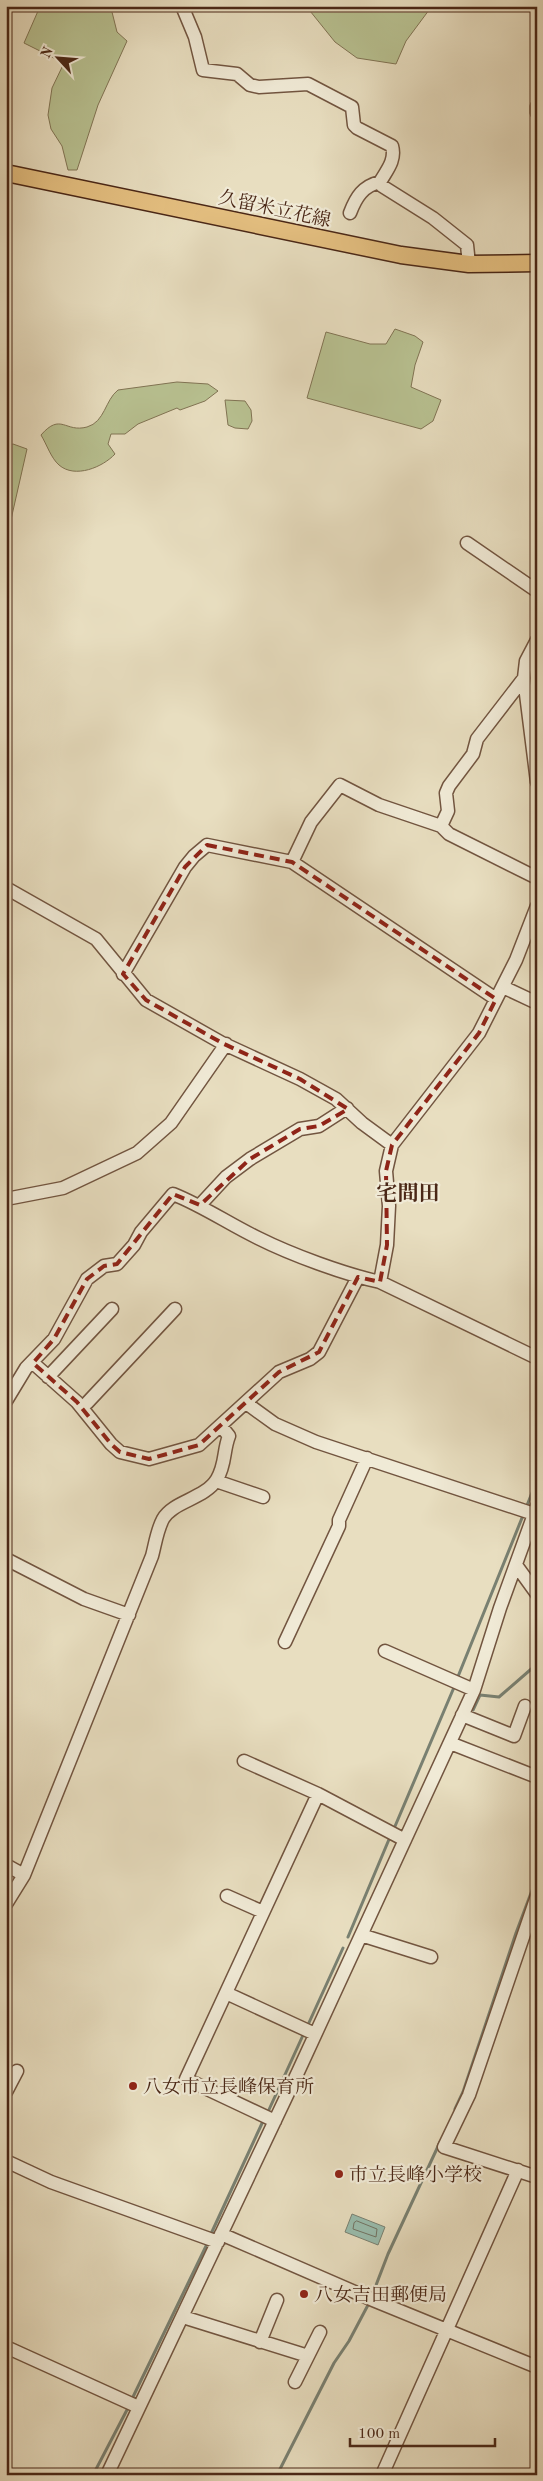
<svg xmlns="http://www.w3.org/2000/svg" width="543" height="2481" font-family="'Old Standard TT','Noto Serif JP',serif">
  <rect width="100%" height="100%" fill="#e8dec0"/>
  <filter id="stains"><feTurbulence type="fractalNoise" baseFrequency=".004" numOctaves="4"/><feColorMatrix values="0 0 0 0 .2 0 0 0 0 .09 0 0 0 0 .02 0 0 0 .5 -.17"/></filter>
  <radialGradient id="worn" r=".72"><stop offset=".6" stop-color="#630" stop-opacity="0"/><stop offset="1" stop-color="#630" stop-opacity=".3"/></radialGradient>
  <path fill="#b8c191" stroke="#817454" d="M28,6H101L112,12L117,32L127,41L98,105L77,170H68L62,146L51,129L48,115L52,88L64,63L24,43L38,11Z
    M306,6H432L406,41L396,64L357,58L335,42Z
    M395,329L415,336L423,342L415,365L411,387L441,400L433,421L421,429L307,398L326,332L370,344H386Z
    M177,382L208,384L218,391L205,401L180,410L177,408L138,424L125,434H111L108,444L115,454C103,467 75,479 59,465C51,458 47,445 41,435C61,412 65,433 87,427C105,422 105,400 118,390Z
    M225,400L245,401L251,410L252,421L248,429L235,428L228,425Z
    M13,444L27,449L10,524L6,529V446Z"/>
  <path fill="#98bcad" stroke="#798071" d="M352,2214L385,2227L378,2245L345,2232Z"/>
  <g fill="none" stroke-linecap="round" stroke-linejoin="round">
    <path stroke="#717262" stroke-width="1" d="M357,2221L377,2229L376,2237L353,2229L354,2223Z"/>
    <path stroke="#798071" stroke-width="3" d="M526,1508L537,1480
      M457,1679L524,1513
      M473,1710L480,1695L499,1697L537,1664
      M393,1831L455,1685
      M348,1937L390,1837
      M307,2027L343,1948
      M455,2109L463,2092L516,1933L537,1877
      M267,2114L304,2033
      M210,2236L264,2119
      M373,2293L388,2254L440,2142
      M131,2401L208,2242
      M93,2475L129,2406
      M277,2475L334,2363L349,2341L368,2305"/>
    <g stroke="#725540" stroke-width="15">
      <path id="minor" d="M182,6L195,37L203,70L237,74L250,85L259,87L308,84L352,107L354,125L357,128L392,146C396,160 387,170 380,182L382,186L433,218L467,245L469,264
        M537,106V113
        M350,213C356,197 363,186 380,182
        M467,543L537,591
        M537,640L526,661L524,678L537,782
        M441,826L448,811L446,793L449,786L473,754L477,739L524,678
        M292,862L311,822L340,785L379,805L441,826L449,834L537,878
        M6,888L96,939L146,1000L222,1043L300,1079L336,1099L362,1123L392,1145
        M123,974L185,867L194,856L207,845L292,862L496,999
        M503,987L537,1003
        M6,1199L63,1188L137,1153L171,1123L226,1044
        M200,1205L226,1177L250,1159L300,1129L319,1126L347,1108
        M380,1282L387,1245L389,1206L386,1171L392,1145L479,1033L516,960L537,906
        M33,1363L77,1402L111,1444L120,1452L149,1459L199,1445L279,1372L310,1359L319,1352L358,1277
        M48,1377L112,1309
        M6,1401L26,1368L54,1339L87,1279L104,1266L117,1264L134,1245L141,1232L173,1194C203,1206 229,1224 258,1238C292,1255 344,1274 380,1282L537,1358
        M87,1403L175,1309
        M246,1403L275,1424L316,1442L534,1514
        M216,1481L263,1497
        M6,1559L84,1599L129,1615
        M516,1565L537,1594
        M285,1642L339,1526V1520L367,1458
        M385,1651L474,1690
        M462,1715L514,1736L525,1706
        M450,1743L537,1777
        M244,1761L318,1794L405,1840
        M6,1865L24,1875
        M227,1896L263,1912
        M537,1896L469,2095L444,2147L537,2177
        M6,1904L24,1875L152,1556C155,1545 157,1530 163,1519C173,1501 205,1499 217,1479C226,1464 223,1451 229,1436L221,1426
        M361,1935L431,1957
        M226,1993L315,2034
        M6,2092L17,2071
        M275,2121L186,2079L318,1794
        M6,2161L51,2182L218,2242
        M221,2234L373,2300L537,2367
        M183,2317L308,2356
        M260,2342L277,2300
        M6,2347L134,2405
        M295,2382L320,2332
        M107,2475L298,2072L474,1690L500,1608L537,1506
        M382,2475L518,2170"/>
    </g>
    <g stroke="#4a2716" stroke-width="19">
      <path id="major" d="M6,173L401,255L469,264L537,263"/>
    </g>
    <use href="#minor" stroke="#f0ead6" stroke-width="12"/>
    <use href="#major" stroke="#e4bf80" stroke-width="16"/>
  </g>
  <path fill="none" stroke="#8f2418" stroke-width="4" stroke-dasharray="10 6" stroke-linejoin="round" d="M207,845L292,862L496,999L479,1033L392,1145L386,1171L387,1245L380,1282L358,1277L319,1352L279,1372L199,1445L149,1459L120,1452L111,1444L77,1402L33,1363L54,1339L87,1279L104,1266L117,1264L173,1194L200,1205L250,1159L300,1129L319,1126L348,1109L300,1079L222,1043L146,1000L123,974L185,867Z"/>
  <g fill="#8f2418" stroke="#f0ead6" stroke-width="2">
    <circle cx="133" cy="2086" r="5"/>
    <circle cx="339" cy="2174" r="5"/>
    <circle cx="304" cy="2294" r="5"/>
  </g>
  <g text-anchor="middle" stroke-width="4.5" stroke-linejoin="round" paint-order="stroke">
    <g font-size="19" fill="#4a2716" stroke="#f0ead6">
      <text transform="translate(275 208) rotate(12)" y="7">久留米立花線</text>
    </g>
    <g font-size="19" fill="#4a2716" stroke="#f0ead6" text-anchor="start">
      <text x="143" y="2093">八女市立長峰保育所</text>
      <text x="349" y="2181">市立長峰小学校</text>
      <text x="314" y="2301">八女吉田郵便局</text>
    </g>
    <g font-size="21" font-weight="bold" fill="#4a2716" stroke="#f0ead6">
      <text x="408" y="1200">宅間田</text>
    </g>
  </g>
  <rect width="543" height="2481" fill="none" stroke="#e8dec0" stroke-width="25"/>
  <rect x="8" y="8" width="528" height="2466" fill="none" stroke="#4a2716" stroke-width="2.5"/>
  <rect x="12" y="12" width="518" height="2456" fill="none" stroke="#4a2716"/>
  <g transform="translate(58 58) rotate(296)" stroke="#f0ead6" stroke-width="4" paint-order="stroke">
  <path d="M0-4L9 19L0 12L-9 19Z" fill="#4a2716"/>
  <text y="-8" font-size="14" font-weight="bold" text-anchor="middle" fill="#4a2716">N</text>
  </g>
  <path d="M350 2438v8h145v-8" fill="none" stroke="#4a2716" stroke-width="2.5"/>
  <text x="358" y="2438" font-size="15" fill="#4a2716" stroke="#f0ead6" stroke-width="4" paint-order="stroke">100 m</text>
  <rect width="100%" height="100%" filter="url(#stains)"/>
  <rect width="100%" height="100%" fill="url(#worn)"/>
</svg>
